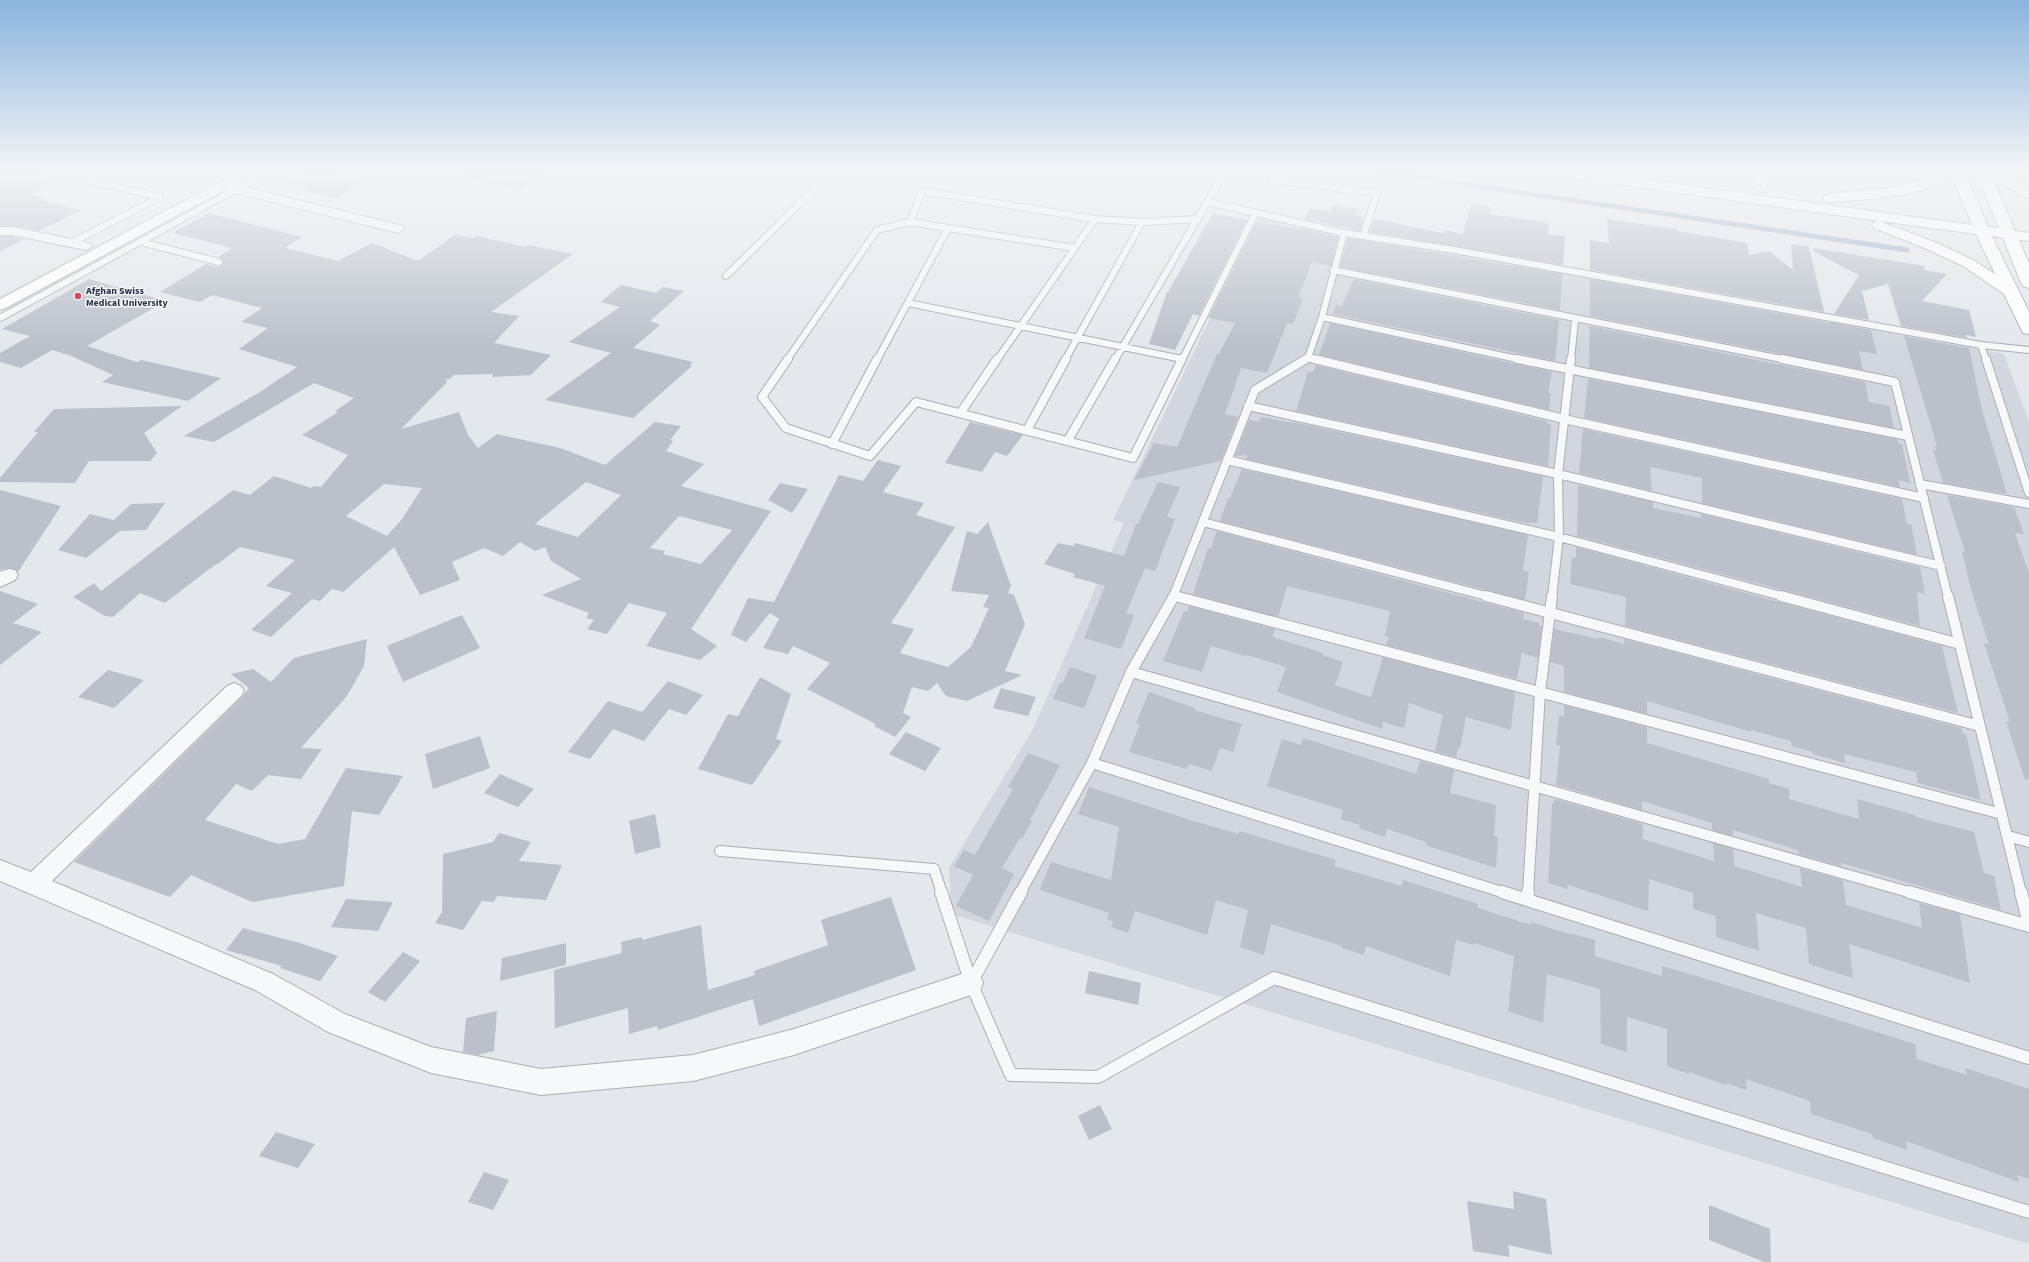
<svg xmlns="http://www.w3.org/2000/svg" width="2029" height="1262" font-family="'Source Sans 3',sans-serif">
  <rect width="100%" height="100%" fill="#e4e7ec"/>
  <path fill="#d2d6de" d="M1259,217L2004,354L2029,422V1244L951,914L949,868L1033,729L1124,523L1113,520Z"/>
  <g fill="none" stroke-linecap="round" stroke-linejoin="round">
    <path stroke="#9fb4cc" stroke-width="5" d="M1370,170L1907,250"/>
  </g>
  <path fill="#bbc0ca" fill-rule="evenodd" d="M0,170H13L54,176L59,179L31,195L45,198L41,200L81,210L39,231L13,226H0Z
    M310,170H316L365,182L337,198L303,190L307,188L287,183Z
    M466,170H547L519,190L465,178Z
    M1471,204L1491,207L1490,214L1549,223L1548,234L1565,236L1563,265L1369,232L1374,219L1443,233L1444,230L1463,234Z
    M1333,205L1359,210L1356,216L1364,217L1360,231L1304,219L1311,208L1330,212Z
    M209,213L302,237L285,248L338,261L372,243L418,261L456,234L473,239L477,236L525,247L528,245L573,254L491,312L519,316L494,343L551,355L531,375L492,377L493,374L453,375L450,379H446L447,382L401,429L459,412L468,435L478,448L497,434L560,448L605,465L655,422L681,426L670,440L673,441L666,451L704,464L681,486L771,511L691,629L717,646L700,660L646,646L667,613L629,603L607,634L587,629L594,620L586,618L589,613L542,595L581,579L551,561L545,547L535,551L520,542L503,556L484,548L452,562L460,580L420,595L394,547L343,592L332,589L320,601L312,599L271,637L251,630L292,593L266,586L295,560L240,547L218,564H216L165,603L140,593L113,617L105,616L73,597L94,583L101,591L233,490L250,495L274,476L311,488L313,486L321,487L348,455L302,435L338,412L335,411L354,398L314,383L214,442L184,436L260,392L297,367L239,349L268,328L241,322L262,308L212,295L200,302L160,292L206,264L218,267L223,265V260L218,257L232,248L173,233ZM586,482L621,495L578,537L535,524ZM384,484L422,488L402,519L387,536L346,516ZM679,516L732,530L701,564L663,554L665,551L650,548Z
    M1213,213L1247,220L1199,316L1193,314L1175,350L1149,344L1167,292H1168Z
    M1607,219L1677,229L1678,231L1747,243L1749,255L1769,251L1793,270L1791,244L1809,247L1824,312L1590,270V240L1609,243Z
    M1256,222L1298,229L1299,228L1338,237L1331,266L1312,262L1298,297L1303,298L1293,324L1287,323L1267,373L1241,368L1225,414L1238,417L1221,461L1134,480L1154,443L1177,447L1217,354H1219L1235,323L1208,318Z
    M0,236H13L24,239L0,251Z
    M1348,238L1562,274L1560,310L1340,267Z
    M1814,248L1925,266L1924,270L1947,274L1922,301L1969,310L1976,337L1966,335L1967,338L1901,326L1888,284L1862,291L1869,320L1834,314L1859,275L1813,251Z
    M89,279L166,301L87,346L137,362L141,360L221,378L188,401L102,382L113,375L71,356L52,350L21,368L0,362V353L30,336L2,329Z
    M1354,279L1559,320L1555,361L1333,314L1336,305L1342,306Z
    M1590,279L1826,322L1827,326L1829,322L1871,330L1877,354L1859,351L1863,370L1590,316Z
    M621,285L656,293L663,287L684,291L650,321L660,325L633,348L693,362L690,365L692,366L633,418L545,400L611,353L569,342L620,307L601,302Z
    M1330,323L1552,372L1548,393H1551L1549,410L1319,355Z
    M1590,326L1865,382L1869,402L1889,406L1894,428L1589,368Z
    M1904,336L1969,348L1982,410L2007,494L1943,483L1933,450L1936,451L1935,445L1937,446Z
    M1316,365L1547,421V424H1551L1548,466L1296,411L1308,372H1313Z
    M1588,379L1897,439L1898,443L1902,444L1910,483L1898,480L1900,487L1584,418Z
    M182,406L144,433L157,453L150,461H89L75,483L0,482V478L38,432H34L54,409Z
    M1261,417L1293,423V422L1543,476L1537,524L1530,522L1529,524L1246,459L1247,455L1235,456L1249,420L1259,422Z
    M970,422L1023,435L1007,456L995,452L982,472L945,463Z
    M1583,429L1902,499L1907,524H1911L1917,555L1702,503V478L1650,467L1652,491L1579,473Z
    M878,460L901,466L883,492L924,503L916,515L955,527L891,623L914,629L900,653L948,667L971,647L989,608L983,607L989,595L951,591L967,531L977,534L988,522L1011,586L1008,593L1014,595L1025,624L1005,671L1022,675L967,701L946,696L937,683L928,691L912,687L903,713L911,717L895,737L874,726L876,724L807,689L830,663L793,646L788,654L763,648L779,619L770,613L746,642L731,635L748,598L774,602L839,475L863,481Z
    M1242,469L1528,535L1523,570L1529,572L1525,600L1220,521L1228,498H1230Z
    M1158,482L1180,487L1167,517L1175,519L1155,571L1145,568L1126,613L1134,615L1123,645L1121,649L1084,638L1105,586L1073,577L1075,574L1044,564L1058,543L1074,546L1075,543L1124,556L1136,524H1138Z
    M780,483L808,489L792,513L768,500Z
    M1578,485L1653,502V508L1701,518V514L1920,567L1925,594L1917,592L1920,626L1577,536Z
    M0,490L61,506L18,572L15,569L9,568L0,570Z
    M1947,495L2014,507L2024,534L2015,533L2029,573V779L2025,780L2006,721L2010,722L1984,643L1989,644L1972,593L1962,552H1965Z
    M165,503L146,530L120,531L86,558L58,550L90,514L114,520L131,504Z
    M1217,531L1524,613L1523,619L1539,623V626H1542L1538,658L1522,653L1517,679L1386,645L1389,637L1385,636L1390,611L1287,586L1278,617L1193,594L1208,548L1211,549Z
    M1576,547L1942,646L1958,713L1625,626L1626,597L1570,584L1572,557L1576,558Z
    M0,591L38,604L13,623L42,632L0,665Z
    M1189,606L1275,629L1273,637L1323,653L1322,655L1343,662L1335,685L1371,697L1383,657L1515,692L1511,730L1466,717L1460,749L1458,748L1456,757L1435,751L1443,715L1409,703L1404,728L1383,722L1382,729L1277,692L1286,667L1247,655L1246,656L1211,646L1202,672L1163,661L1184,611L1187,612Z
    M462,615L480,648L403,682L387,646Z
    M1554,629L1599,639V637L1624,644V639L1961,728L1963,734H1966L1981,800L1918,783L1916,772L1844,754L1845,763L1813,754V752L1792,746L1791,741L1751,730V732L1647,701V714L1564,692V666L1550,662Z
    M367,639L364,666L347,696L301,748L322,749L301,779L268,775L252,791L236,784L205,820L278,844L305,839L346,768L403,776L379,815L352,811L344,886L252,902L191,875L170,897L74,862L242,697L249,688L231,674L253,669L271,682L294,658Z
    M1070,667L1097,676L1084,708L1053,699L1060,683L1062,684Z
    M108,670L144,680L114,708L78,697Z
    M760,677L791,694L776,739L782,741L752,785L698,769L728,714L738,716Z
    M668,681L703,695L686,715L669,709L644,741L613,729L590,759L568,752L608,701L642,712Z
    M1001,688L1036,697L1028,716L993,708Z
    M1149,692L1195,708L1194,710L1242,724L1233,752L1220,748L1212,771L1189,764L1187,769L1129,752L1140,724L1136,723Z
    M1564,705L1647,727V743L1769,779V783L1789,789V799L1859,819L1857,799L1915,815L1916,817L1974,832L1984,873L1994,876L2001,910L1841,863V866L1799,854L1798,850L1733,830V836L1712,830V823L1642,801V810L1556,785L1560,746L1556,745L1559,715L1564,717Z
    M906,732L941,748L925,771L889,754Z
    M480,736L490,768L433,789L425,754Z
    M1303,738L1416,774L1420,761L1454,770L1450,793L1496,805L1494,836L1498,837L1496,868L1425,845L1426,842L1387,829L1385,837L1359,828L1360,825L1341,819L1343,810L1267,786L1282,739L1301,745Z
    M1028,753L1060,765L1030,820L1032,821L1022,839L1020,838L1002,868L1014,874L989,921L956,906L973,875L954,866L964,850L975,855L1013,789L1008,787Z
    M500,774L534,789L518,807L484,793Z
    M1089,787L1193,821L1239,834V831L1336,860L1334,866L1402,886L1403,880L1478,904V908L1531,925V922L1573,935L1572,934L1595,940V956L1662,976V966L1700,977L1915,1044L1917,1059L1967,1075L1965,1068L2029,1089V1179L2017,1175L2019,1182L1906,1141L1907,1150L1873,1138L1872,1134L1811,1114L1810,1101L1746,1079L1747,1090L1726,1083V1085L1689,1072V1074L1667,1066V1029L1627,1017V1052L1601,1044L1600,989L1547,974L1543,1023L1508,1011L1514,956L1474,943V945L1456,940L1450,976L1366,946L1364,955L1342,948V946L1271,924L1264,955L1240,947L1248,910L1216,900L1207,935L1135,911L1128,933L1111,927L1113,921L1107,919L1109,913L1040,890L1051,862L1111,880L1119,827L1078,814Z
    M1554,799L1643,824V839L1714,861L1713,843L1733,849L1734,866L1802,887L1800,868L1843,880L1846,905L1922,928L1919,903L1960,914L1970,983L1849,944L1853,978L1809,964L1806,928L1756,913L1759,951L1716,937V916L1693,909V893L1649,879L1648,911L1568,885V889L1548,883L1552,803H1554Z
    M655,814L661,847L635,854L629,821Z
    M499,833L531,842L519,861L562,865L546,900L497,896L494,902L482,901L463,930L435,923L442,912L443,854L493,842Z
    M891,897L916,970L759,1026L753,999L658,1030L657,1026L629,1034L628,1008L555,1028L554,970L622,953L621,942L642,937V940L701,925L708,990L755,975L754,971L828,945L821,920Z
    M346,899L393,902L378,931L331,927Z
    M243,928L300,943L338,956L320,981L280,968L282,966L226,950Z
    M566,943V965L500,981L502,958Z
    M403,952L420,961L385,1002L368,992Z
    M1089,971L1141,983L1138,1005L1085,993Z
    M497,1011L494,1051L478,1055L463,1052L466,1018Z
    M1100,1105L1112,1129L1089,1140L1078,1116Z
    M276,1132L315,1144L298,1168L259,1156Z
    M484,1172L509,1180L493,1210L468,1202Z
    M1513,1191L1546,1199L1552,1255L1508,1245L1510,1257L1473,1251L1467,1201L1514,1209Z
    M1709,1205L1770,1229L1771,1262H1764L1709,1240Z"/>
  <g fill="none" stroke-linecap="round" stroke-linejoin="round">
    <g stroke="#a9aeb7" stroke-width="8">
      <path id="service-far3" d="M58,174L160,197L71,243
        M1271,180L1377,193L1363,236
        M1208,202L1344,233L1454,250L1981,345L2029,350
        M141,242L219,262
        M1075,248L910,222L922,191L1095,219L1142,222L1198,219
        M1333,270L1787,360
        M726,276L834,170
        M908,303L1182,359
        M1322,317L1522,360
        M0,318L272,170
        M1981,345L1986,360
        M1308,358L1318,360
        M787,360L877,230L910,222
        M877,360L948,228
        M997,360L1095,219
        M1065,360L1142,222
        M1115,360L1226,170
        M1182,360L1256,212
        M1304,360L1308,358L1322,317L1344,233
        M1571,360L1575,320"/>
    </g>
    <g stroke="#a9aeb7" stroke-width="10">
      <path id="service-far2" d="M788,359L762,397L786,428L870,456L916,402L1133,458L1182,359
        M1314,359L1564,419L1924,498
        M1517,359L1908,436
        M1782,359L1895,382L1948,597
        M1986,359L2029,493
        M1248,406L1558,474L1941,566
        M961,412L997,359
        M1027,430L1066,359
        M1068,440L1115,359
        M832,444L877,359
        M1227,460L1559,537L1785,597
        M1920,484L2029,504
        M1203,522L1490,597
        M1174,596L1179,597
        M1173,597L1255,390L1306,359
        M1552,597L1559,537L1558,474L1571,359"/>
    </g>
    <g stroke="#a9aeb7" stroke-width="12">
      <path id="service-far1" d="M1175,596L2002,814
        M1486,596L1980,726
        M1781,596L1960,644
        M1948,596L2021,893
        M1131,672L1912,893
        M1092,763L1505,893
        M2008,836L2029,842
        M720,851L934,869L942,893
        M1020,893L1092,763L1131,672L1174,596
        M1528,893L1540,692L1552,596"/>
    </g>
    <g stroke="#a9aeb7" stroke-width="14">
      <path id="service" d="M941,892L971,983L1011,1075L1098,1077L1274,978L2029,1212
        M1502,892L2029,1058
        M1909,892L2029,926
        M2021,892L2029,924
        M1528,900V892
        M971,983L1021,892"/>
    </g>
    <g stroke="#a9aeb7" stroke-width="2">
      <path id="minor" d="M1752,170H1764L1767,188L1765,191L1761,192L1755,188Z
        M224,182L403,226L404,229L398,233L220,189L218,186Z
        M0,227H13L86,242L93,246L86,250L13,235H0Z
        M9,569L15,570L18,575L15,580L0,587V572Z
        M234,683L241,686L244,691L241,696L52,881L273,974L345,1014L431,1047L541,1069L693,1055L794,1029L971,971L980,975L983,983L980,991L971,995L794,1055L693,1081L541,1095L431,1073L328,1032L255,990L0,881V860L31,872L227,686Z"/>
    </g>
    <g stroke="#a9aeb7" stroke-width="2">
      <path id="secondary" d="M243,170H261L6,308L0,310V299Z
        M1538,170H1578L1972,225L1952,175C1930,197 1861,200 1830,202L1825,201L1823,198L1825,195L1830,194L1894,187L1925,180L1942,170H1964L1988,227L1999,228L1975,170H1998L2029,189V199L1993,179L2015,231L2029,233V241L2019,240L2029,264V288L2023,286L2021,283L2003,238L1992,236L2029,312V334L2023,333L2021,329L2004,294L1963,266L1927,249L1874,228L1872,225L1874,222L1879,221L1545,174ZM1879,221L1976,234L1995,274L1973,260L1937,243Z"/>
    </g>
    <use href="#service-far3" stroke="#f7f8fa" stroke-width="6"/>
    <use href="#service-far2" stroke="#f7f8fa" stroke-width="8"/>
    <use href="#service-far1" stroke="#f7f8fa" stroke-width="10"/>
    <use href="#service" stroke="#f7f8fa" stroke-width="12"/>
    <use href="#minor" fill="#f7f8fa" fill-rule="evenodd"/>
    <use href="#secondary" fill="#fff" fill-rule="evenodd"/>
  </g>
  <linearGradient id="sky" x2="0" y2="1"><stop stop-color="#8bb4dd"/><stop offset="0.49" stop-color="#f3f4f6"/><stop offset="1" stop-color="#f3f4f6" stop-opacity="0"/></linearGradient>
  <rect width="2029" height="347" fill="url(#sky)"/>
  <circle fill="#d1495b" stroke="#f4f6f9" stroke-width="1.5" cx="78" cy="296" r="4"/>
  <g text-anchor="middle" stroke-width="3" stroke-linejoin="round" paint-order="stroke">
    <g font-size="10" font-weight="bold" fill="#2b3445" stroke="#f4f6f9" text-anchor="start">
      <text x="86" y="294">Afghan Swiss<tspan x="86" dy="12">Medical University</tspan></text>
    </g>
  </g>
</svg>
